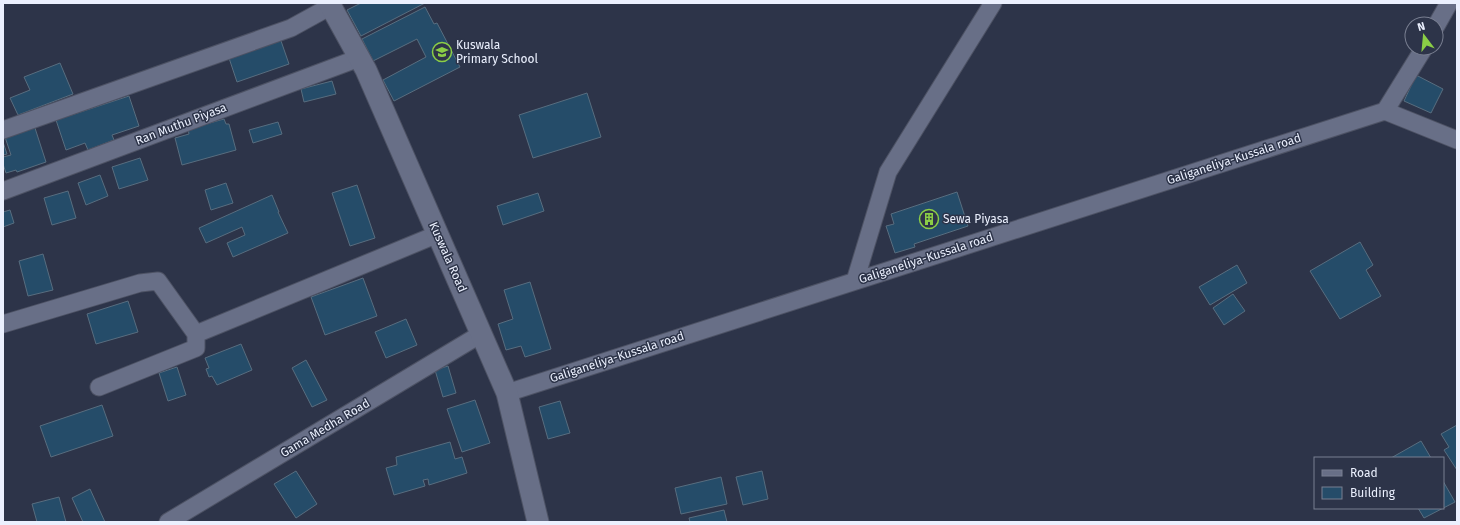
<svg xmlns="http://www.w3.org/2000/svg" width="1460" height="525" font-family="'Fira Sans',sans-serif">
  <rect width="100%" height="100%" fill="#2d3449"/>
  <path fill="#254c69" stroke="#586d7f" d="M361,3H425L361,36L347,10Z
    M425,7L434,24L437,23L460,67L394,101L383,80L426,57L417,39L373,61L362,39Z
    M280,38L289,64L237,82L228,55Z
    M60,63L73,94L18,115L10,98L30,90L24,77Z
    M1416,75L1443,89L1431,113L1404,101Z
    M332,81L336,94L304,102L301,89Z
    M587,93L601,137L533,158L519,115Z
    M129,96L139,126L112,135L114,140L88,150L85,143L66,150L56,120Z
    M224,119L226,124H229L236,150L182,165L175,138L189,134L188,129Z
    M278,122L282,134L253,143L249,130Z
    M34,125L46,162L17,172L16,170L6,173L3,164V157L11,155L4,134Z
    M3,142L7,154L3,155Z
    M140,158L148,180L119,189L112,167Z
    M100,175L108,196L86,205L78,183Z
    M226,183L233,203L211,210L205,190Z
    M357,185L375,238L350,246L332,193Z
    M68,191L76,218L52,225L44,198Z
    M957,192L968,226L914,244L915,247L895,253L886,226L894,224L891,214Z
    M538,193L544,211L503,225L497,206Z
    M272,195L279,212H278L288,233L233,257L227,243L245,235L242,227L206,243L199,228Z
    M10,210L14,223L3,227V212Z
    M1360,242L1373,265L1366,270L1381,296L1340,319L1310,271Z
    M43,254L53,290L28,296L19,261Z
    M1237,265L1247,283L1210,305L1199,287Z
    M363,278L377,316L325,335L311,297Z
    M530,282L551,349L525,357L521,346L506,350L498,324L513,319L504,290Z
    M1233,294L1245,311L1224,325L1213,308Z
    M128,301L138,332L96,344L87,314Z
    M406,319L417,345L386,358L375,332Z
    M241,344L252,370L217,385L212,376L209,377L206,369L209,368L205,358Z
    M306,360L327,400L312,407L292,368Z
    M448,366L456,393L443,397L435,370Z
    M177,367L186,395L168,401L159,373Z
    M475,400L490,443L462,452L447,409Z
    M560,401L570,433L548,439L539,407Z
    M102,405L113,436L51,457L40,426Z
    M1457,425V470L1444,450L1449,447L1441,434Z
    M1421,441L1431,458H1391Z
    M450,442L455,459L462,457L467,473L429,485L428,479L423,480L425,486L394,495L386,468L397,465L396,457Z
    M296,471L317,504L296,518L274,484Z
    M762,471L768,499L743,505L736,477Z
    M721,477L727,504L681,514L675,488Z
    M1443,481L1455,502L1424,518L1418,508H1443Z
    M90,489L105,522H83L72,498Z
    M59,497L66,522H37L32,504Z
    M724,510L727,522H690L689,518Z"/>
  <g fill="none" stroke-linecap="round" stroke-linejoin="round">
    <g stroke="#4d5264" stroke-width="19">
      <path id="minor" d="M1436,26L1449,3
        M1385,111L1424,48
        M3,130L291,28L331,6
        M3,191L359,58
        M855,281L888,172L993,3
        M3,324L140,283L158,281L196,334V348L99,387
        M196,334L438,234
        M507,393L1385,111L1457,140
        M168,522L481,334"/>
    </g>
    <g stroke="#4d5264" stroke-width="23">
      <path id="tertiary" d="M329,3L366,70L507,393L538,522"/>
    </g>
    <use href="#minor" stroke="#686f87" stroke-width="17"/>
    <use href="#tertiary" stroke="#686f87" stroke-width="21"/>
  </g>
  <defs>
    <g id="school-ring" transform="scale(1)"><circle r="9.5" fill="#2d3449" stroke="#8bce46" stroke-width="1.5"/><path d="M0-5L7-2L0 1L-7-2ZM-4 1L0 2.5L4 1V4Q0 6-4 4Z" fill="#8bce46"/></g>
    <g id="building-ring" transform="scale(1)"><circle r="9.5" fill="#2d3449" stroke="#8bce46" stroke-width="1.5"/><path d="M-4-6H4V6H1V3H-1V6H-4ZM-2.5-4.3h1.7v1.8h-1.7ZM.8-4.3h1.7v1.8H.8ZM-2.5-1h1.7V.8h-1.7ZM.8-1h1.7V.8H.8Z" fill="#8bce46"/></g>
  </defs>
  <g fill-rule="evenodd">
    <use href="#school-ring" x="442" y="52"/>
    <use href="#building-ring" x="929" y="219"/>
  </g>
  <g text-anchor="middle" stroke-width="3" stroke-linejoin="round" paint-order="stroke">
    <g font-size="12" fill="#ebf0fe" stroke="#2d3449" text-anchor="start">
      <text x="456" y="49">Kuswala<tspan x="456" dy="14">Primary School</tspan></text>
      <text x="943" y="223">Sewa Piyasa</text>
    </g>
    <g font-size="12" fill="#ebf0fe" stroke="#2d3449">
      <text transform="translate(181 124) rotate(-21)" y="4">Ran Muthu Piyasa</text>
      <text transform="translate(1234 159) rotate(-18)" y="4">Galiganeliya-Kussala road</text>
      <text transform="translate(448 257) rotate(66)" y="4">Kuswala Road</text>
      <text transform="translate(926 258) rotate(-18)" y="4">Galiganeliya-Kussala road</text>
      <text transform="translate(617 357) rotate(-18)" y="4">Galiganeliya-Kussala road</text>
      <text transform="translate(325 428) rotate(-31)" y="4">Gama Medha Road</text>
    </g>
  </g>
  <rect width="1460" height="525" fill="none" stroke="#ebf0fe" stroke-width="8"/>
  <rect x="1314" y="457" width="130" height="52" fill="#2d3449" stroke="#797f91"/>
  <rect x="1322" y="470" width="20" height="6" fill="#686f87" stroke="#797f91"/>
  <text x="1350" y="477" font-size="12" fill="#ebf0fe">Road</text>
  <rect x="1322" y="487" width="20" height="12" fill="#254c69" stroke="#797f91"/>
  <text x="1350" y="497" font-size="12" fill="#ebf0fe">Building</text>
  <g transform="translate(1424 36) rotate(344)"><circle r="19" fill="#2d3449" stroke="#797f91"/>
  <path d="M0-3L7 15L0 10L-7 15Z" fill="#8bce46"/>
  <text y="-6" font-size="11" font-weight="bold" text-anchor="middle" fill="#ebf0fe">N</text>
  </g>
</svg>
